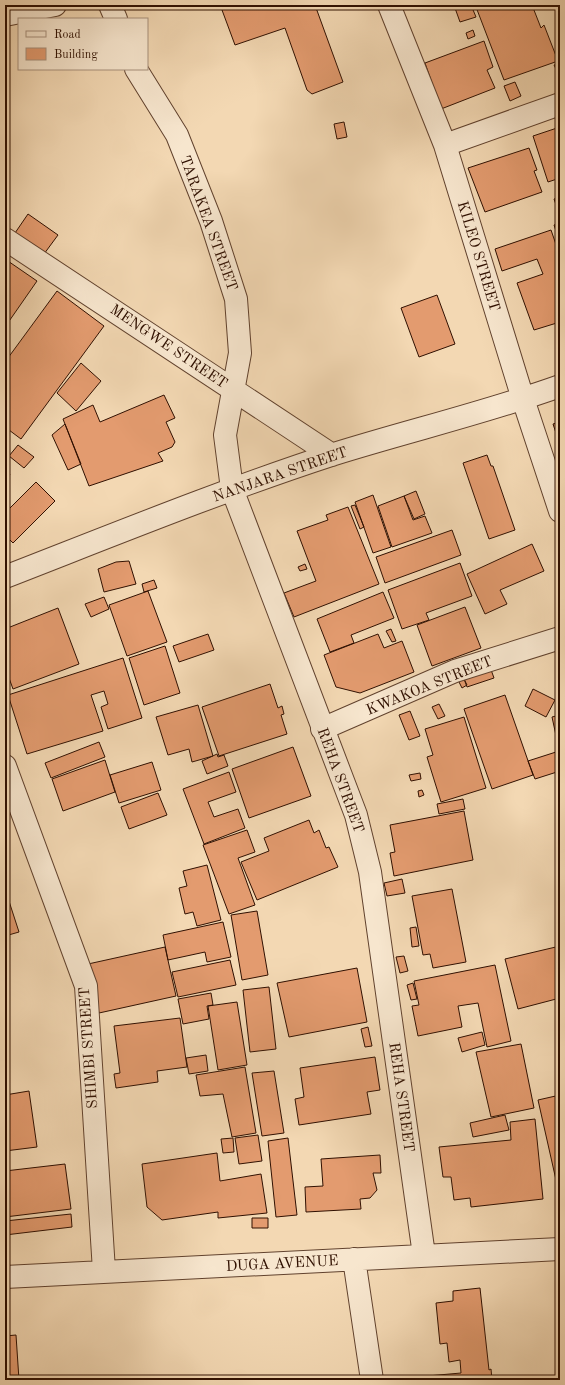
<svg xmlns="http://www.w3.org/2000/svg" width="565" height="1385" font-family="'Old Standard TT',serif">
  <rect width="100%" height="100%" fill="#f3d8b3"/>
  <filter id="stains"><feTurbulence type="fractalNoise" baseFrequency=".005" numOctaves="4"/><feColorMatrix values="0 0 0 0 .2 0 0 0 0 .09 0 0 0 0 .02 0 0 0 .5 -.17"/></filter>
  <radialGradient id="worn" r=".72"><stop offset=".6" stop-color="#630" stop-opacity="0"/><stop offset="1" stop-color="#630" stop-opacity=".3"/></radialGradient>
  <path fill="#e39b6f" stroke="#301001" d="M235,5H315L343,82L312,94L307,90L285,28L235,45L222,10Z
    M462,5H471L476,17L460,22L455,8Z
    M480,5H532L541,28L544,25L558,61L504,80L476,7Z
    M473,30L475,36L468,39L466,33Z
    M484,41L493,67L487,70L495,88L441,109L425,63Z
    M560,63V72L558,73L554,65Z
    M515,82L521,96L510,101L504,86Z
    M344,122L347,137L337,139L334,124Z
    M560,127V178L548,182L533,136Z
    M529,148L537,170L534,171L542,192L485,212L468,168Z
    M560,197V216L554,199Z
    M28,214L58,235L44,254L15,233Z
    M560,223V233L557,234L554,225Z
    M551,230L560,256V322L534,330L517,283L543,274L537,259L502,271L495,249Z
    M5,259L37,281L5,327Z
    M57,291L104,326L21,439L5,427V362Z
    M437,295L455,344L419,357L401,308Z
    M81,363L101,381L76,411L57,393Z
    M164,395L175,418L166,422L175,442L172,447L158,453L163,461L89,486L63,419L93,405L100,422Z
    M560,422V445L553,424Z
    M65,424L81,464L68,470L52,435Z
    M18,445L34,457L24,468L9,456Z
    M487,455L491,466H493L515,530L489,539L463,463Z
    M5,470L10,474L5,482Z
    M36,482L55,501L13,543L5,535V513Z
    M416,491L425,514L414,519L404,496Z
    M373,495L391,547L373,553L355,502Z
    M404,496L413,520L425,516L432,533L392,547L378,506Z
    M355,505L364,527L360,529L351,506Z
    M348,507L379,584L294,617L284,593L316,581L297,531L328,520L326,515Z
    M452,530L461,555L385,583L376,557Z
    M532,544L544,571L500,590L507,604L485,614L467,574Z
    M129,561L136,584L104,592L98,569L116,562Z
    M460,563L472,596L426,613L429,620L402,629L388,590Z
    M305,564L307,569L300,571L298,567Z
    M154,580L157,588L144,592L142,584Z
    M148,591L167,642L127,656L109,605Z
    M383,592L394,618L351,635L354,643L330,652L317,619Z
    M104,597L109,609L91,617L85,604Z
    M465,607L481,648L432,666L417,625Z
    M58,608L79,664L13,689L5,667V629Z
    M391,629L396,641L392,642L386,631Z
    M208,634L214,650L179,662L173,646Z
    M378,634L384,648L402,641L414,672L360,693L336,687L324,655Z
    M165,646L180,693L144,705L129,658Z
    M123,658L142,718L108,729L101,707L108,704L104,691L91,695L103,731L27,754L8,695Z
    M490,667L494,678L467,687L463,676Z
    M463,677L467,685L462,688L458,680Z
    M270,684L278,708L282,706L284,714L281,715L287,734L219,756L202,707Z
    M533,689L555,700L546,717L525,706Z
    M505,695L533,775L492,789L464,709Z
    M439,704L445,716L438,719L432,707Z
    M198,705L213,756L192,762L189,749L168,755L156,717Z
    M410,711L420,736L409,740L399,715Z
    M560,715V754L552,717Z
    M464,717L486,788L441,802L427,757L433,755L425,729Z
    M99,742L105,757L51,778L45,763Z
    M293,747L311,796L249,818L232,769Z
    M556,752L560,763V771L535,779L528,761Z
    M217,754L218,757L224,755L228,766L207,774L202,761Z
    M105,760L115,792L63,811L52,779Z
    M152,762L161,790L119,803L110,775Z
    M229,772L236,792L208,802L214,817L238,809L245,828L204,844L183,789Z
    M420,773L421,779L411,781L409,775Z
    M422,790L424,795L419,797L418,791Z
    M158,793L167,815L129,829L121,807Z
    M463,799L465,809L439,814L437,804Z
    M464,811L473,860L394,876L390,853L395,852L390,825Z
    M309,820L314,833L319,830L326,848L329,847L338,867L257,900L241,862L269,851L264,838Z
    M247,830L255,852L238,858L255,905L229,914L203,845Z
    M207,865L221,920L197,926L193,912L185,914L179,888L187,886L183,871Z
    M402,879L405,893L387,896L384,883Z
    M452,889L466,962L433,968L430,954L423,955L412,896Z
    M5,895H7L19,932L5,936Z
    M257,911L268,975L242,980L231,915Z
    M223,922L231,957L207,962L205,952L168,960L163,935Z
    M416,927L419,946L412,947L410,928Z
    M560,946V998L518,1009L505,959Z
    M165,947L176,996L99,1013L88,964Z
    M404,956L408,971L400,973L396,957Z
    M230,960L236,985L178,997L172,972Z
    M495,965L511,1041L487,1047L478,1003L458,1006L462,1027L418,1036L412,1006L419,1005L414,981Z
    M357,968L367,1022L289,1037L277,983Z
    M413,983L417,999L411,1000L407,985Z
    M269,987L276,1049L250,1052L243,990Z
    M211,993L213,1005L207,1006L209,1019L183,1024L178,999Z
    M237,1002L247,1065L218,1070L208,1006Z
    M180,1018L187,1067L157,1071L158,1082L116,1088L114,1074L120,1073L114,1026Z
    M368,1027L372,1046L365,1047L361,1029Z
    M482,1032L485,1045L462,1052L458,1038Z
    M521,1044L534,1108L491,1117L476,1052Z
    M206,1055L208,1071L189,1074L186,1058Z
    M375,1057L380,1090L367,1092L371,1114L299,1125L295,1099L304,1097L300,1068Z
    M245,1067L256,1133L232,1137L223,1094L200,1096L196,1075Z
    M274,1071L284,1133L262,1136L252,1073Z
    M29,1091L37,1147L5,1151V1095Z
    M560,1095V1179L556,1180L538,1100Z
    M505,1115L509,1130L473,1137L470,1123Z
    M535,1119L543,1199L471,1207L470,1198L454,1200L451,1177H443L439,1147L511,1140L510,1122Z
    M258,1135L262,1161L239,1164L235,1138Z
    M233,1138L234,1152L223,1153L221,1139Z
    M288,1138L297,1215L276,1217L268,1141Z
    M217,1153L220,1181L261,1174L267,1213L218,1218V1212L162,1220L147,1207L142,1164Z
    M380,1155L381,1173H373L377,1190L370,1198L360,1199L361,1209L306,1212L305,1187L323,1186L321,1159Z
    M65,1164L71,1209L5,1217V1171Z
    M71,1214L72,1227L5,1235V1221Z
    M252,1218H268V1228H252Z
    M480,1288L489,1370L491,1369L492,1380H417L416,1377L461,1373L460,1360L449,1362L447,1343L440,1344L436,1303L453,1301V1291Z
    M16,1335L19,1380H5V1336Z"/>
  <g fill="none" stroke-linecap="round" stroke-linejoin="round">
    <g stroke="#61422e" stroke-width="24">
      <path id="minor" d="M110,5L116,19
        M389,5L445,145L523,399L560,511
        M5,15L55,5
        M136,69L177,135L211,221L236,299L240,353L225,435L232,489L356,815L370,872L424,1255
        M445,145L560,104
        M5,239L332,455
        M5,577C113,535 221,491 331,455C407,431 485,413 560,386
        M322,729L455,671L560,638
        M5,766L86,986L104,1271
        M354,1259L372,1380
        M5,1277L560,1249"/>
    </g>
    <use href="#minor" stroke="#f7e6ce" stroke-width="22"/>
  </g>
  <g text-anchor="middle" stroke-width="3.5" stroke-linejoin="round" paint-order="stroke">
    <g font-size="15" fill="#301001" stroke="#f7e6ce">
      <text transform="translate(209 223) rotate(70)" y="5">TARAKEA STREET</text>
      <text transform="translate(479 256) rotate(73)" y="5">KILEO STREET</text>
      <text transform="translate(169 346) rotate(34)" y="5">MENGWE STREET</text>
      <text transform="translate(280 474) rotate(-19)" y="5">NANJARA STREET</text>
      <text transform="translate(429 685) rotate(-22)" y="5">KWAKOA STREET</text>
      <text transform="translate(341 780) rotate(70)" y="5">REHA STREET</text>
      <text transform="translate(88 1048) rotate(-94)" y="5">SHIMBI STREET</text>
      <text transform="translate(402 1097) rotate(82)" y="5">REHA STREET</text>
      <text transform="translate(282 1263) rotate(-3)" y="5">DUGA AVENUE</text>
    </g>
  </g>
  <rect width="565" height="1385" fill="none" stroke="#f3d8b3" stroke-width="20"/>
  <rect x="6" y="6" width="553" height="1373" fill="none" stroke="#301001" stroke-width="2"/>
  <rect x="10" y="10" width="545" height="1365" fill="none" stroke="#301001"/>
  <rect x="18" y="18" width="130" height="52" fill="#f7e6ce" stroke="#a7907c"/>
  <rect x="26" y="31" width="20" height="6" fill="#f7e6ce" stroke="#a7907c"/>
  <text x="54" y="38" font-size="12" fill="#301001">Road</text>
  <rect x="26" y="48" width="20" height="12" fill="#e39b6f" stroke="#a7907c"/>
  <text x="54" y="58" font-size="12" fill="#301001">Building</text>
  <rect width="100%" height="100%" filter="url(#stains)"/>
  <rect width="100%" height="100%" fill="url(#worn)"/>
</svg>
